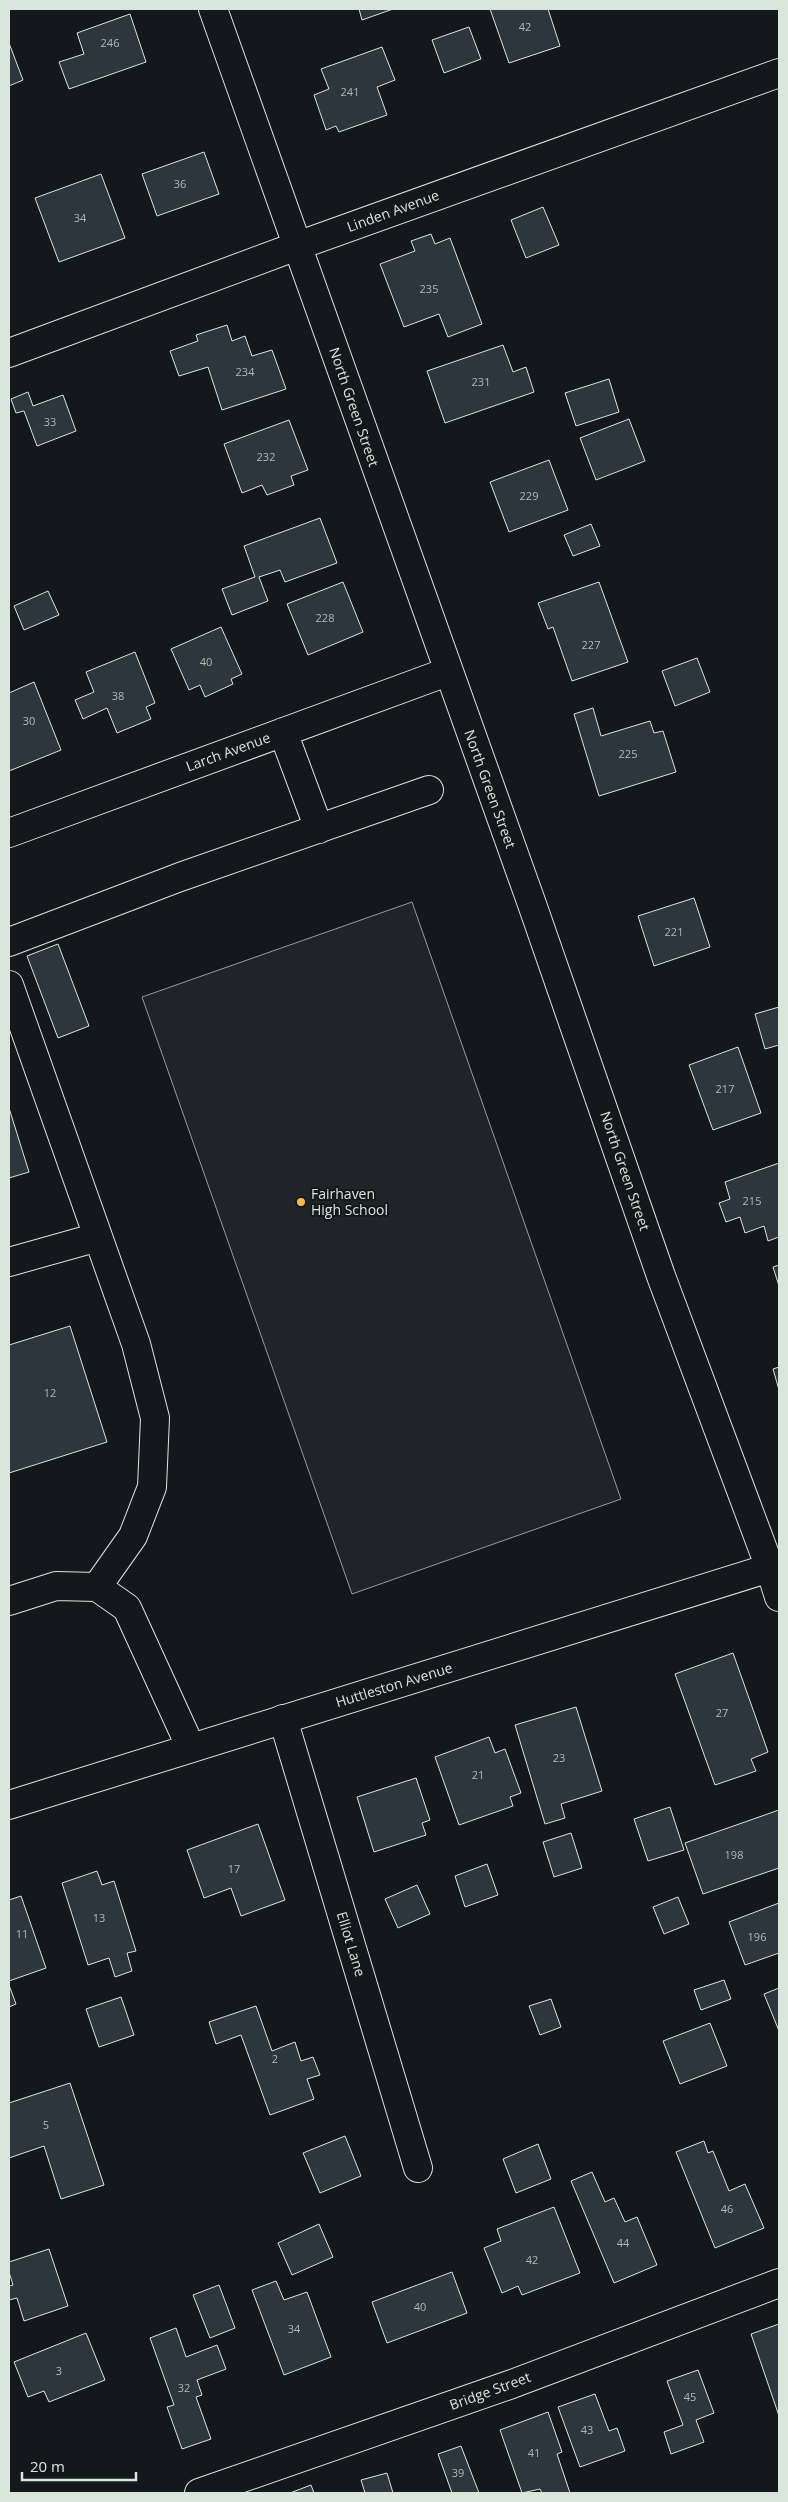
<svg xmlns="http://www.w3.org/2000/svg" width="788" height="2502" font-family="'Open Sans',sans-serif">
  <rect width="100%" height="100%" fill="#14181c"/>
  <path fill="#202428" stroke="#939e99" d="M412,902L621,1499L352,1594L142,997Z"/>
  <path fill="#2c363c" stroke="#d8e6dc" d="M359,9H393L362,20Z
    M490,9H548L560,46L509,63Z
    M130,14L146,62L69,89L59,62L84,54L77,33Z
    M469,27L481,59L444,73L432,40Z
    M9,43L23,80L9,86Z
    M382,47L395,80L377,87L387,115L339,132L336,126L326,130L314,95L329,89L321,69Z
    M204,152L219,194L157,216L142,174Z
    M101,174L125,238L59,262L35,198Z
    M543,207L559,245L526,258L511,220Z
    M431,234L435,244L450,238L482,324L448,337L439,314L404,327L380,264L415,251L411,241Z
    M227,325L232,341L245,336L252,356L272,350L286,389L222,410L208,367L179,376L170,351L198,341L196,335Z
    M503,345L513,372L526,367L534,392L445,423L427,371Z
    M609,379L619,412L576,426L565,393Z
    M28,392L33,406L63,395L76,431L37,446L24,411L16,413L11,399Z
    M629,419L645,461L596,480L580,438Z
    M289,420L308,470L291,476L294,485L267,495L262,485L242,493L224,444Z
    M549,460L568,510L509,532L490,482Z
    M320,518L337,563L285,582L280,570L259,577L268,601L232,615L222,589L255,577L244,546Z
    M591,524L600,546L573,556L564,535Z
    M343,582L363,632L308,655L287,604Z
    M599,582L628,662L572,681L553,627L548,629L538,603Z
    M48,591L59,615L24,630L14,606Z
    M221,627L242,674L231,679L233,684L205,697L200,685L189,690L171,649Z
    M135,652L155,703L146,707L151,719L117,733L107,708L83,719L75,700L94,692L86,672Z
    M697,658L710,692L675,706L662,671Z
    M34,682L61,750L9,771V693Z
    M593,708L601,736L650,721L654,733L663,731L676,772L599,796L574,714Z
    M694,898L710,947L654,966L638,916Z
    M58,944L89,1026L58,1038L27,956Z
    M779,1007V1045L765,1049L755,1014Z
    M738,1047L761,1113L713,1130L689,1065Z
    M9,1108L29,1172L9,1178Z
    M779,1163V1237L768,1241L764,1226L745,1233L740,1217L726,1222L719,1203L730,1199L725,1182Z
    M779,1265V1286L773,1267Z
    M70,1326L107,1442L9,1473V1345Z
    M779,1367V1390L773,1369Z
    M733,1653L768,1752L751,1759L756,1771L715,1785L675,1674Z
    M576,1707L602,1791L561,1804L565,1818L545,1824L515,1725Z
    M489,1737L495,1753L505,1749L521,1793L510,1797L513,1806L459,1825L435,1757Z
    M416,1778L430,1820L422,1823L426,1835L374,1852L357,1797Z
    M670,1807L684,1850L648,1861L634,1819Z
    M779,1810V1868L703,1894L685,1843Z
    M258,1824L285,1900L241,1916L231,1888L204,1898L187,1850Z
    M571,1833L582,1868L554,1877L543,1842Z
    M487,1864L498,1895L465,1907L455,1876Z
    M97,1871L102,1885L114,1881L136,1951L127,1953L132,1971L115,1977L109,1958L88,1965L62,1883Z
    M417,1885L430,1914L398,1928L385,1899Z
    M21,1896L46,1968L9,1981V1900Z
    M678,1897L689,1924L664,1934L653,1907Z
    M779,1903V1953L745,1965L729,1922Z
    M724,1980L731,1999L701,2010L694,1990Z
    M9,1985L16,2004L9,2007Z
    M779,1988V2031L764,1994Z
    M121,1997L134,2035L99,2047L86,2009Z
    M551,1999L561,2027L540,2035L529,2006Z
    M256,2006L272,2051L295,2042L301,2061L313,2057L320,2075L307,2079L314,2099L270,2115L241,2035L216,2044L209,2022Z
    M710,2023L727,2066L680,2084L663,2041Z
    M70,2083L104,2185L61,2199L44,2146L9,2158V2103Z
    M345,2136L361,2176L320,2193L303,2153Z
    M704,2141L708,2153L713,2151L729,2191L745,2184L764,2228L715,2248L676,2152Z
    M538,2144L551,2179L516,2193L503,2159Z
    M592,2172L605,2202L614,2198L625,2222L637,2217L657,2265L614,2283L571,2181Z
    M554,2207L580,2273L522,2295L518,2286L502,2293L484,2248L501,2241L497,2229Z
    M319,2224L333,2257L292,2275L278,2243Z
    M49,2249L68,2306L24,2321L17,2298L9,2300V2286L13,2285L9,2272V2262Z
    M452,2272L467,2313L387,2343L372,2302Z
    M276,2281L284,2300L307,2292L331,2357L284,2375L252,2290Z
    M219,2285L235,2328L210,2338L193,2295Z
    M779,2324V2416L751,2334Z
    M176,2328L186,2357L217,2345L226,2369L197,2380L202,2395L196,2397L211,2439L182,2449L167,2407L174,2405L150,2338Z
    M86,2333L105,2380L49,2402L44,2391L28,2397L14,2362Z
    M698,2370L714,2413L696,2420L704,2442L671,2454L664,2432L683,2425L667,2381Z
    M595,2394L609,2431L617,2428L625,2451L580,2467L558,2407Z
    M548,2412L562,2452L557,2454L570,2493H542L540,2489L522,2493L500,2430Z
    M461,2446L479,2493H452L438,2454Z
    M387,2473L393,2493H365L361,2480Z
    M311,2485L314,2493H290Z"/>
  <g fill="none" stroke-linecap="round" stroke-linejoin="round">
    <g stroke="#d8e6dc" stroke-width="30">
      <path id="minor" d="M213,9L533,907L661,1276L770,1568
        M9,353L297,246L779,73
        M283,732L319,829
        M9,833L447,672
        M9,942L180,877L429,790
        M9,985L136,1344L155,1418L152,1487L133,1536L97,1587
        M9,1262L98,1237
        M9,1601L56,1586L97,1587L127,1608L191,1748
        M283,1719L418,2168
        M199,2493L512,2384L779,2283"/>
    </g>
    <g stroke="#d8e6dc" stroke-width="30">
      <path id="major" d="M770,1568L779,1597"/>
    </g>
    <g stroke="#d8e6dc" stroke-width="30">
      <path id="highway" d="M9,1805L779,1565"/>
    </g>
    <use href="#minor" stroke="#14181c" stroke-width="28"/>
    <use href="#major" stroke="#14181c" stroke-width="28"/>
    <use href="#highway" stroke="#14181c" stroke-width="28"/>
  </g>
  <circle fill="#ffb74d" stroke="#14181c" stroke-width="2" cx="301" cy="1202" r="5"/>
  <g text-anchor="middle" stroke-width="4" stroke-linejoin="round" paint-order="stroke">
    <g font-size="11" fill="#adbab4">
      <text x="525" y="31">42</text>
      <text x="110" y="47">246</text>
      <text x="350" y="96">241</text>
      <text x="180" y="188">36</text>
      <text x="80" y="222">34</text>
      <text x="429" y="293">235</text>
      <text x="245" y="376">234</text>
      <text x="481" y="386">231</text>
      <text x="50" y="426">33</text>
      <text x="266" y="461">232</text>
      <text x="529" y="500">229</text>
      <text x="325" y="622">228</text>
      <text x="591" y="649">227</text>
      <text x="206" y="666">40</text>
      <text x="118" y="700">38</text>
      <text x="29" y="725">30</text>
      <text x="628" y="758">225</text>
      <text x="674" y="936">221</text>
      <text x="725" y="1093">217</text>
      <text x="752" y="1205">215</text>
      <text x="50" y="1397">12</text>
      <text x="722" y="1717">27</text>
      <text x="559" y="1762">23</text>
      <text x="478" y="1779">21</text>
      <text x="734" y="1859">198</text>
      <text x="234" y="1873">17</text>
      <text x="99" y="1922">13</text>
      <text x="22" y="1938">11</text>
      <text x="757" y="1941">196</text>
      <text x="275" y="2063">2</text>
      <text x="46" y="2129">5</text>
      <text x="727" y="2213">46</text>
      <text x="623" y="2247">44</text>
      <text x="532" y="2264">42</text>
      <text x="420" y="2311">40</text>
      <text x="294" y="2333">34</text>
      <text x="59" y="2375">3</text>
      <text x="184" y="2392">32</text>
      <text x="690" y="2401">45</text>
      <text x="587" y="2434">43</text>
      <text x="534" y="2457">41</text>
      <text x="458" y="2477">39</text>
    </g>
    <g font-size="14" fill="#d8e6dc" stroke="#14181c">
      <text transform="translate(393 211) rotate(-20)" y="5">Linden Avenue</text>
      <text transform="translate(354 407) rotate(71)" y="5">North Green Street</text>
      <text transform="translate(228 752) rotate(-20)" y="5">Larch Avenue</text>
      <text transform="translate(490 789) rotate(70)" y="5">North Green Street</text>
      <text transform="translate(625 1171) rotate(71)" y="5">North Green Street</text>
      <text transform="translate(394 1685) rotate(-17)" y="5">Huttleston Avenue</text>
      <text transform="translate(351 1944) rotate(73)" y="5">Elliot Lane</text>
      <text transform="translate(490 2391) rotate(-20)" y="5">Bridge Street</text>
    </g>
    <g font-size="14" fill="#d8e6dc" stroke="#14181c" text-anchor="start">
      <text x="311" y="1199">Fairhaven<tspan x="311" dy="16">High School</tspan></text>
    </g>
  </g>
  <rect width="788" height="2502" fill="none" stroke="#d8e6dc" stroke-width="20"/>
  <path d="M22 2472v8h114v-8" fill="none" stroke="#d8e6dc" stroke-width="2.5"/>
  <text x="30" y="2472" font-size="15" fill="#d8e6dc" stroke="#14181c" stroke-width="4" paint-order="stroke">20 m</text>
</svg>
